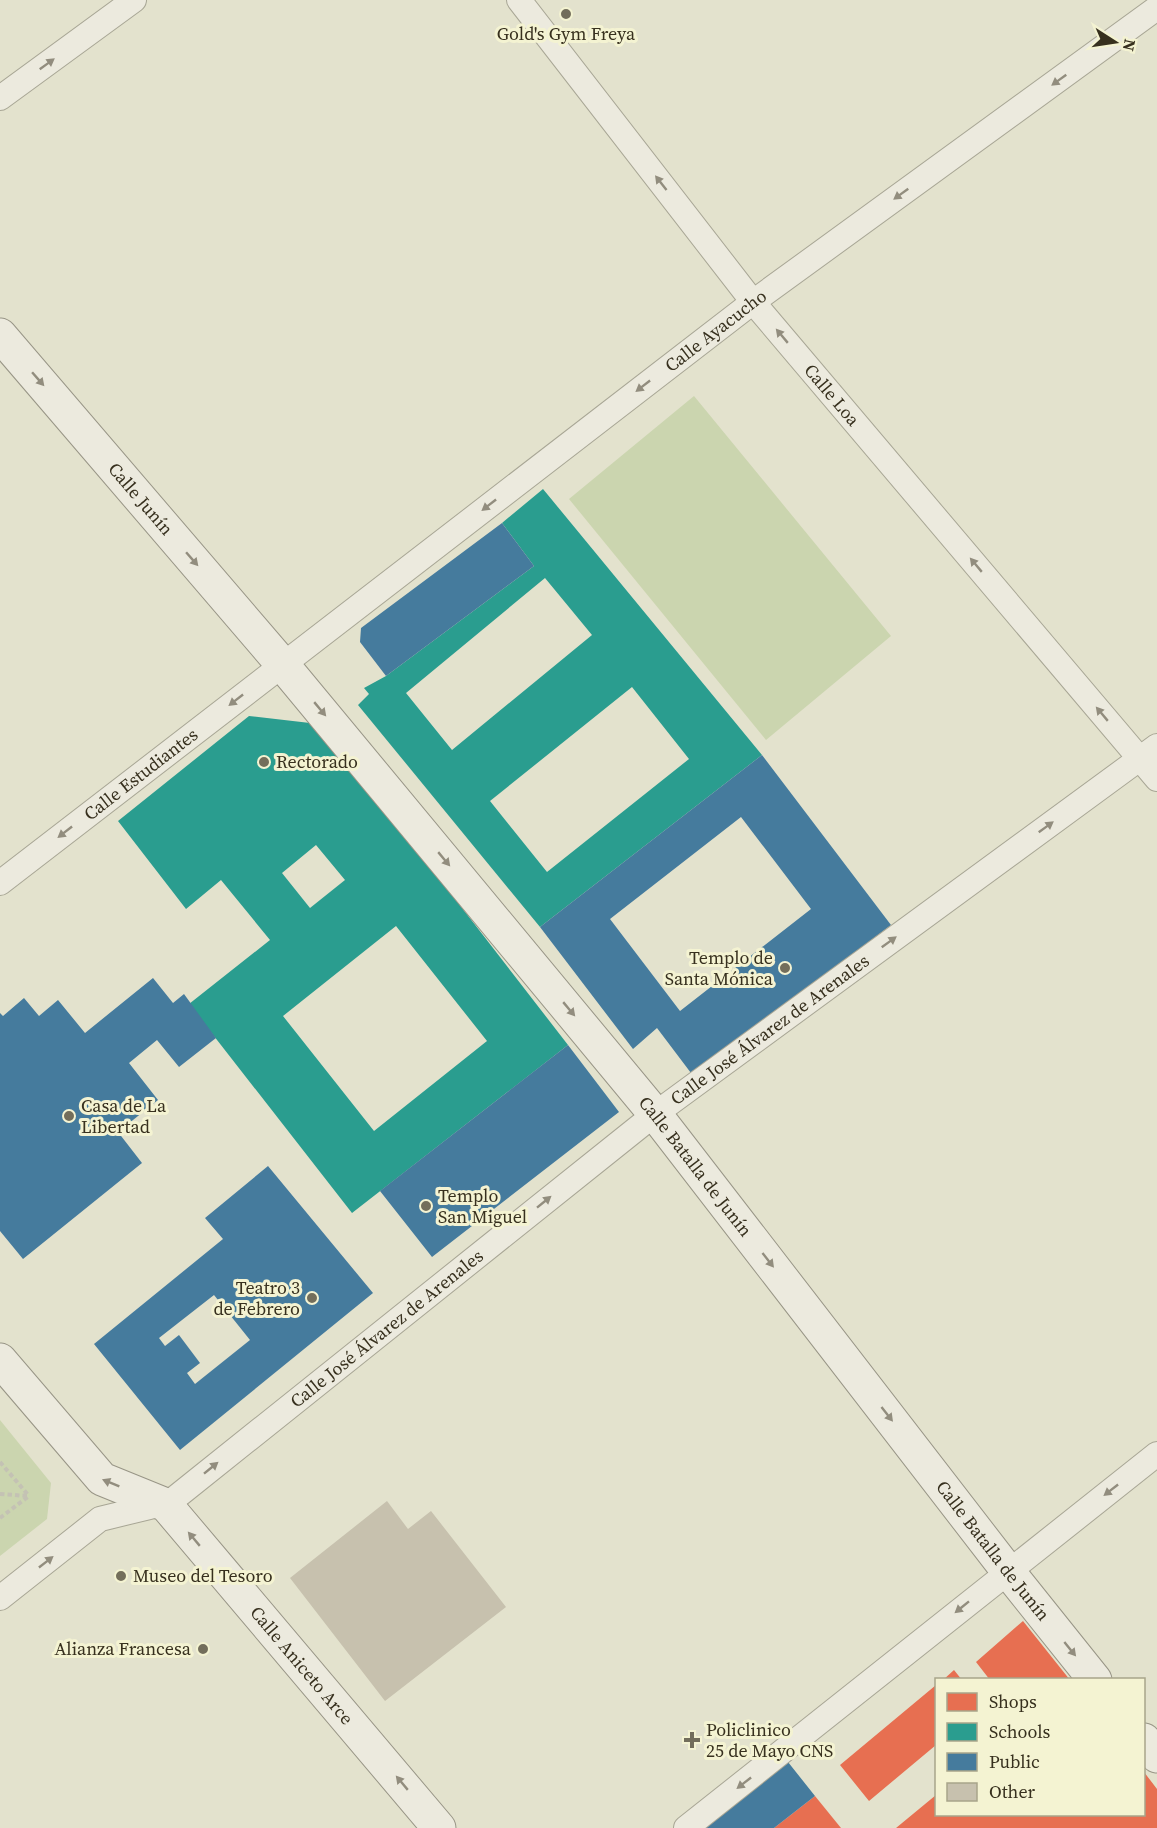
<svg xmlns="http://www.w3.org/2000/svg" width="1157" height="1828" font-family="'Source Serif 4',serif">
  <rect width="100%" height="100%" fill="#e3e2cd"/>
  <path fill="#cbd5af" d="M694,396L891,636L766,740L569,499Z
    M0,1420L51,1483L47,1519L0,1556Z"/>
  <path fill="#e76f51" d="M1023,1621L1070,1680H990L976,1662Z
    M954,1670L962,1680H943Z
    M936,1685V1745L869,1801L840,1765Z
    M1144,1772L1157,1789V1828H896L936,1795V1814H1144Z
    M815,1796L841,1828H774Z"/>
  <path fill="#2a9d8f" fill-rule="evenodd" d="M543,489L762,755L540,927L358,705L369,694L364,688L386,676L534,566L502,523ZM545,578L592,635L452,750L406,693ZM632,687L689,759L547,872L490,801Z
    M249,716L310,723L404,833L568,1045L352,1213L189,1004L270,940L221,880L186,909L118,821ZM316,845L345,880L310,908L282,873ZM396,926L487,1041L374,1131L283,1016Z"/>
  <path fill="#457b9d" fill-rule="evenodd" d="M502,523L534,566L386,676L360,642L361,628Z
    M762,755L891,925L694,1077L657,1028L633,1049L540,927ZM741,817L811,909L680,1011L610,919Z
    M153,978L173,1003L184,994L216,1038L179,1067L157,1040L129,1063L158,1100L118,1132L142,1163L23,1259L0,1231V1013L3,1016L24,998L39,1016L58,1000L85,1033Z
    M568,1045L619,1112L432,1257L380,1191Z
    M268,1166L373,1293L180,1450L94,1344L223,1239L205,1218ZM214,1295L250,1340L195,1384L187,1373L200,1363L179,1335L165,1346L159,1338Z
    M788,1762L815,1796L774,1828H706Z"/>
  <path fill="#c7c1ae" d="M387,1501L408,1529L431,1511L506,1607L385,1701L290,1578Z"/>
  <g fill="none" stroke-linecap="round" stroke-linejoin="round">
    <g stroke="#a8a695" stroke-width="26">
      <g id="street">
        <path id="s1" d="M519,0L753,302L1157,779"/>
        <path d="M0,98L134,0"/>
        <path id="s2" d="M0,883L753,302L1157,8"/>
        <path id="s3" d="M0,1598L100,1519L170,1502L655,1114L1157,746"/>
        <path d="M686,1828L1157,1454"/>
      </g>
    </g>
    <g stroke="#989586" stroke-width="35">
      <g id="secondary">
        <path id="s4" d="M0,335L282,664L655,1114L1007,1570L1095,1680"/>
        <path id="s5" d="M0,1360L102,1479L166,1505L439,1828"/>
        <path d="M1144,1740L1157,1756"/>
      </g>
    </g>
    <path stroke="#c4c2b4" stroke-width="4" stroke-dasharray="4.5 3" stroke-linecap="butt" d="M0,1462L29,1496
      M0,1494L28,1496
      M0,1518L29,1496"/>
    <use href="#street" stroke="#eceade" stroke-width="24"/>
    <use href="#secondary" stroke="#eceade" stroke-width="33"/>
  </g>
  <defs><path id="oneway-solid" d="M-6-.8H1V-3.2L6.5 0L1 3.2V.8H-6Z" transform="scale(1.5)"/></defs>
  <g fill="#928d7e">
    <use href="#oneway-solid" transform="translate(47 64) rotate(-36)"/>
    <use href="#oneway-solid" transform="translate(1059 80) rotate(144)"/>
    <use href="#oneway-solid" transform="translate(661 183) rotate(-128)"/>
    <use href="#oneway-solid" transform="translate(901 194) rotate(144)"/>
    <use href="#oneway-solid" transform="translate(782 336) rotate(-130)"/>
    <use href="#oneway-solid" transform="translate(38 379) rotate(49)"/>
    <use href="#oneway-solid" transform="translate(643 386) rotate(142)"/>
    <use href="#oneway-solid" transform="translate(489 505) rotate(142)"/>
    <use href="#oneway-solid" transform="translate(192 559) rotate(49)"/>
    <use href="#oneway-solid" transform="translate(976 565) rotate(-130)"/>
    <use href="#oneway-solid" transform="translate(236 700) rotate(142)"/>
    <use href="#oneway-solid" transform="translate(320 709) rotate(50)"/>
    <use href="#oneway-solid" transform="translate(1102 714) rotate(-130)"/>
    <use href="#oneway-solid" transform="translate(1046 827) rotate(-36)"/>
    <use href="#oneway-solid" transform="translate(65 832) rotate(142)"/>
    <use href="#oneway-solid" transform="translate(444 859) rotate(50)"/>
    <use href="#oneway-solid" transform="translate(889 942) rotate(-36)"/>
    <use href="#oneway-solid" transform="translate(569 1009) rotate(50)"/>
    <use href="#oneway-solid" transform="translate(544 1202) rotate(-39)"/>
    <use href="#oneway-solid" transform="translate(768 1260) rotate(52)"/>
    <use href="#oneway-solid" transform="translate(887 1414) rotate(52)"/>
    <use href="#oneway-solid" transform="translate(211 1468) rotate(-39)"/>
    <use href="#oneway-solid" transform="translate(111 1483) rotate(-158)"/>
    <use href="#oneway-solid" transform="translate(1111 1490) rotate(142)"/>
    <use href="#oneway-solid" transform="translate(194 1539) rotate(-130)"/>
    <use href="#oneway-solid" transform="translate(46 1562) rotate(-38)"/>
    <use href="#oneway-solid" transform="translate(962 1607) rotate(141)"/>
    <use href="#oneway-solid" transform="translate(1070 1649) rotate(51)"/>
    <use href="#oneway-solid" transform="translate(402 1783) rotate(-130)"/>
    <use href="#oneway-solid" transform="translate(744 1783) rotate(142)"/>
  </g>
  <g fill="#736e5b" stroke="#f4f3d2" stroke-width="2">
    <circle cx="566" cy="14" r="6"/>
    <circle cx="264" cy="762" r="6"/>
    <circle cx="785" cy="968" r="6"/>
    <circle cx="69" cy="1116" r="6"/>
    <circle cx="426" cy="1206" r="6"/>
    <circle cx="312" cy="1298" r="6"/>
    <circle cx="121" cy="1576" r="6"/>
    <circle cx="203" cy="1649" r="6"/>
    <path d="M689 1731h6v6h6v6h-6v6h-6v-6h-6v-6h6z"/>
  </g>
  <g text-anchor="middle" stroke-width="6" stroke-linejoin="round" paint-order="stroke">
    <g font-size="18" fill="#37301e" stroke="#f4f3d2" text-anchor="start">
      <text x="566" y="40" text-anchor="middle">Gold's Gym Freya</text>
      <text x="276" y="768">Rectorado</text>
      <text x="773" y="964" text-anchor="end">Templo de<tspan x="773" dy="21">Santa Mónica</tspan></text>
      <text x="81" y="1112">Casa de La<tspan x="81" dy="21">Libertad</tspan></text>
      <text x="438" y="1202">Templo<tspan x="438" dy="21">San Miguel</tspan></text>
      <text x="300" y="1294" text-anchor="end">Teatro 3<tspan x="300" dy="21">de Febrero</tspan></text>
      <text x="133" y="1582">Museo del Tesoro</text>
      <text x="191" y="1655" text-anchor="end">Alianza Francesa</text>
      <text x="706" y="1736">Policlinico<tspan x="706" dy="21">25 de Mayo CNS</tspan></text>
    </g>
    <g font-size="18" fill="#37301e" stroke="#f4f3d2">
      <text dy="6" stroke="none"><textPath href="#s2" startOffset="904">Calle Ayacucho</textPath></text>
      <text dy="6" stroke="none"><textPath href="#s1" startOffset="504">Calle Loa</textPath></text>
      <text dy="6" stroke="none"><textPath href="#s4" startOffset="216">Calle Junín</textPath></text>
      <text dy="6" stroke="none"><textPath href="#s2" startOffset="178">Calle Estudiantes</textPath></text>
      <text dy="6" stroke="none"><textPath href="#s3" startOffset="963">Calle José Álvarez de Arenales</textPath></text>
      <text dy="6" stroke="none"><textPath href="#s4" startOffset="1084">Calle Batalla de Junín</textPath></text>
      <text dy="6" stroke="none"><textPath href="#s3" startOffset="477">Calle José Álvarez de Arenales</textPath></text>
      <text dy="6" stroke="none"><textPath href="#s4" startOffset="1570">Calle Batalla de Junín</textPath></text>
      <text dy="6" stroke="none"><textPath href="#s5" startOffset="436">Calle Aniceto Arce</textPath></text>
    </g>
  </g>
  <rect x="935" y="1678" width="210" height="138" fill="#f4f3d2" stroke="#a8a58a" stroke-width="1.5"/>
  <rect x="947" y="1693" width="30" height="18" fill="#e76f51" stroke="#a8a58a" stroke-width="1.5"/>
  <text x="989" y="1708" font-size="18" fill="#37301e">Shops</text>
  <rect x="947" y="1723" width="30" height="18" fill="#2a9d8f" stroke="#a8a58a" stroke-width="1.5"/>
  <text x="989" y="1738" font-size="18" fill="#37301e">Schools</text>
  <rect x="947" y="1753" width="30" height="18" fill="#457b9d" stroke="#a8a58a" stroke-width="1.5"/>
  <text x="989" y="1768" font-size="18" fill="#37301e">Public</text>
  <rect x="947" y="1783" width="30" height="18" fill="#c7c1ae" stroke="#a8a58a" stroke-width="1.5"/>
  <text x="989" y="1798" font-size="18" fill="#37301e">Other</text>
  <g transform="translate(1115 42) rotate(102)" stroke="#f4f3d2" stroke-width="4.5" paint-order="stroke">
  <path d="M0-4.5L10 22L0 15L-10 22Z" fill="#37301e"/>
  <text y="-9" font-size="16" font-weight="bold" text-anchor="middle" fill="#37301e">N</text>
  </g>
</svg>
